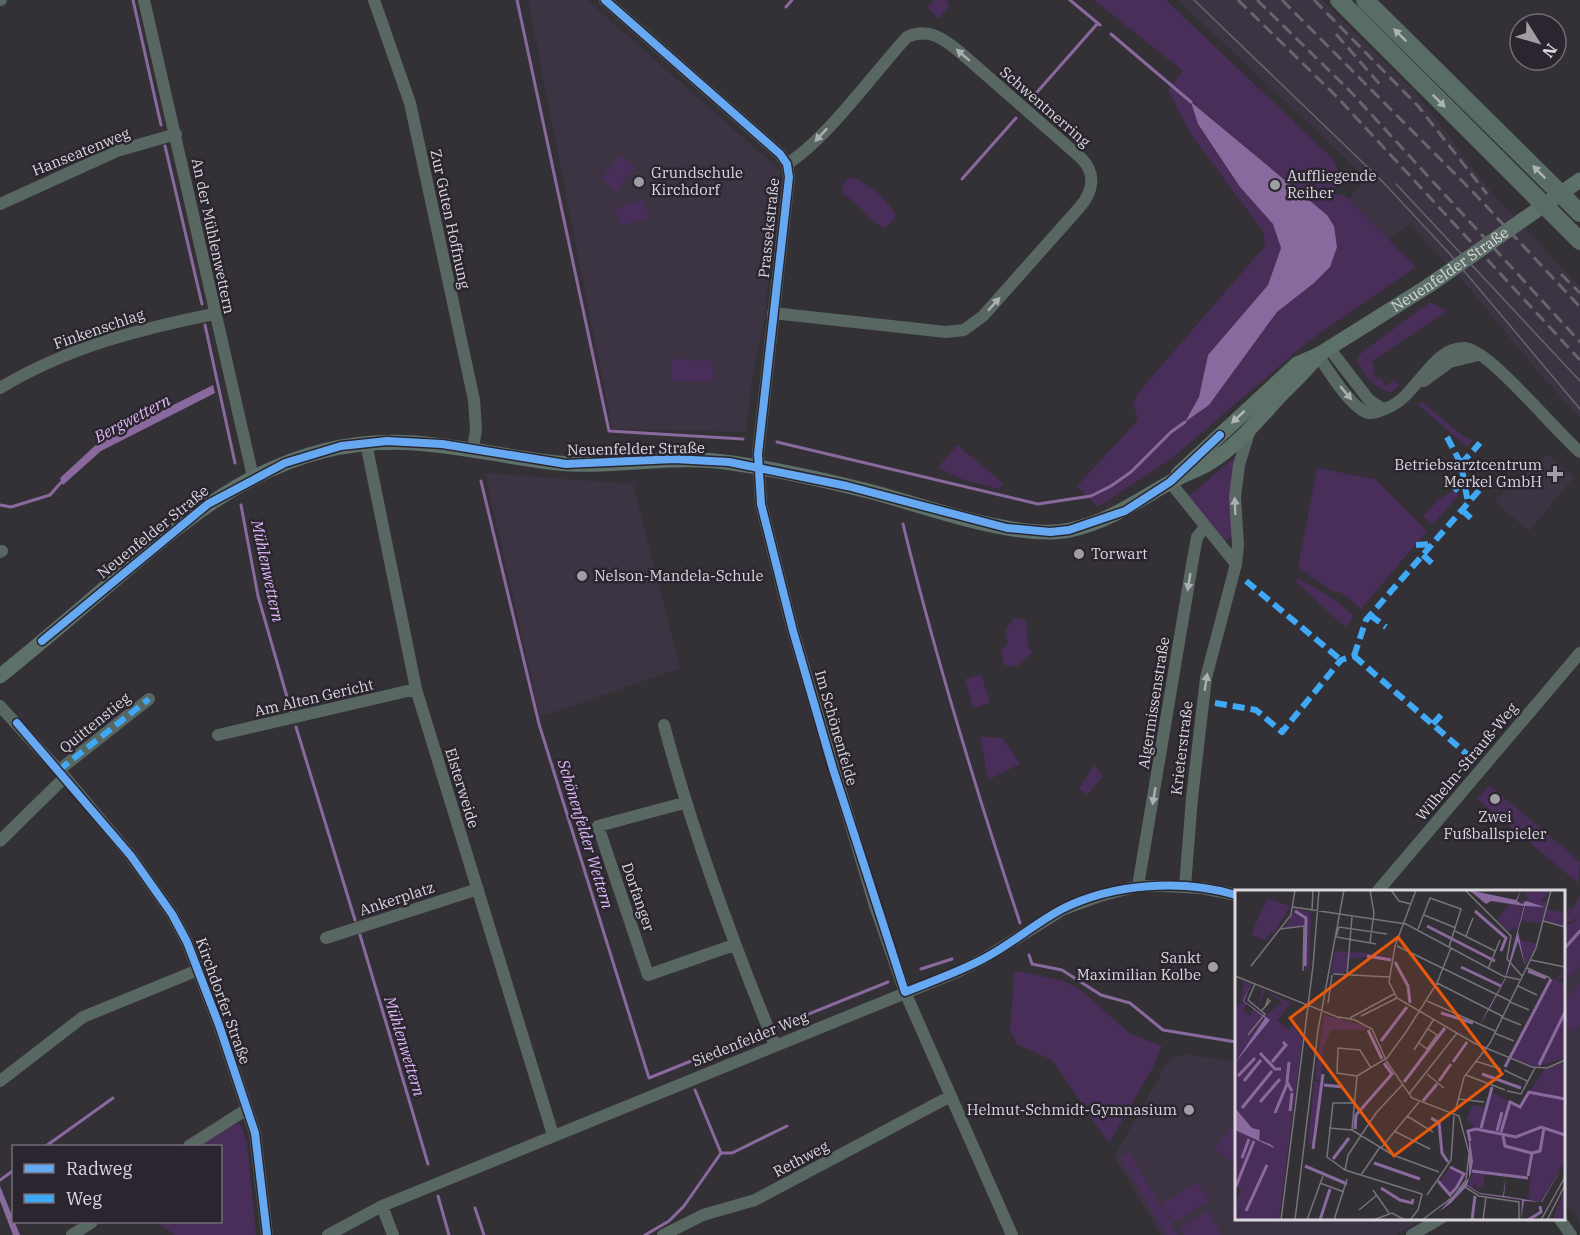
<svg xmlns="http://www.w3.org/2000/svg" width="1580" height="1235" font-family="'IBM Plex Serif',serif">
  <rect width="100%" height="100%" fill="#333036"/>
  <path fill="#3d3443" d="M528,0H587L780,170L764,322L752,378L746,432L612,429Z
    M1178,0H1322L1414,90L1492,193L1580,287V417L1544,379L1465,283L1409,224L1389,239L1349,199L1366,178Z
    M1548,454L1574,477L1529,531L1494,501Z
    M485,473L633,484L680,668L540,717Z
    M1580,967V1222L1564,1199V981Z
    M1185,1054L1236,1062V1218L1425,1219L1396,1235H1161L1114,1157L1170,1058Z"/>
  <path fill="#492e59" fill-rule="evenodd" d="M934,0H946L950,5L939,19L927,7Z
    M1094,0H1166L1334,160L1341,179L1332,194L1343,195L1349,199L1416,267L1310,340L1171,459L1098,507L1077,486L1138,420L1133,403L1138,393L1265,246L1263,231L1190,133L1168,90L1183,71ZM1192,102L1327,215L1314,283L1277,312L1209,405L1186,421L1199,397L1208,355L1268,285L1281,248L1273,224L1240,187L1198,124Z
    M621,155L636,168L616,191L601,178Z
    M849,177C864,179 889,201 896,215L894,220L884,228C872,222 857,202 843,194L842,185Z
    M643,200L649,218L620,226L615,208Z
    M1430,302L1447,311L1371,362L1376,370L1372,372L1378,380L1381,378L1386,386L1394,380L1399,386L1391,392C1376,390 1363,375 1357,361L1361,353Z
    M672,359L714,361L713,382L671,381Z
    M1422,402L1463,436L1473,440L1467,447L1417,404Z
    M957,445L1003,483L999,489L964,480L938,468Z
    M1234,458L1237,460L1233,535L1225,542L1189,496Z
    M1317,468L1375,479L1427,531L1361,609L1342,593L1332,591L1298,567Z
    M1454,491L1459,495L1433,524L1423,516L1439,499Z
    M1298,578L1335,600L1354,616L1345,627L1295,581Z
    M1014,618L1026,620L1028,645L1032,652L1016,667L1004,665L1001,650L1008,644L1005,631Z
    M981,674L990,703L973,708L965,679Z
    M980,737L1002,738L1020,764L988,780Z
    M1094,765L1103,776L1087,795L1079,789Z
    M1489,785L1580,862L1578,883L1477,799Z
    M1580,895V967L1564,981V925L1573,923L1580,915L1572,921L1564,923V916L1570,907L1573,909Z
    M1018,971L1063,981L1081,990L1129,1033L1162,1046L1151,1071L1109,1143L1052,1060L1018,1045L1010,1031L1014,972Z
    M1580,984V1025L1573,1032L1564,1023V1001Z
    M1236,1121V1156L1232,1162L1214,1148Z
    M232,1123L241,1125L247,1143L256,1235H175L157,1222H220V1146H197Z
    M1130,1153L1178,1235H1166L1121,1159Z
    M1198,1182L1209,1202L1173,1223L1162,1204Z
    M1208,1211L1222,1235H1184L1180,1228Z"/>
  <path fill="#89699e" d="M1191,102L1327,215L1334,226L1337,247L1330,267L1314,283L1277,312L1209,405L1185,422L1199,397L1208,355L1268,285L1281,248L1273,224L1240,187L1198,124Z
    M213,385L215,393L101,451L63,485L60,478L98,443Z
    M0,1186L20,1235H13L0,1201Z"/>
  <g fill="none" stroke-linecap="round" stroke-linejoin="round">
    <path stroke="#89699e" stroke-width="3" d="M133,0L161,125
      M517,0L609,431L743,439
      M1070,0L1100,25
      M786,7L792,0
      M1111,34L1191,102
      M1031,99L1098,23
      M165,146L202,304
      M962,179L1016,118
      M205,325L235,463
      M777,442L1038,504L1091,496L1111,486L1131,472L1171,432L1185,422
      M481,481L539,724L649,1078L758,1034
      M0,505L11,507L50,495L64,479
      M241,505L258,596L291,711
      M903,524C936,660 976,790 1020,923
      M296,727L355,920
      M360,935L428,1164
      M1564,949L1580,931
      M1029,955L1032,964L1062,970L1101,995L1130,1003L1163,1030L1236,1042
      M921,969L952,959
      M779,1026L888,982
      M695,1090L721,1153
      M46,1146L113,1098
      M0,1180L14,1170
      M438,1196L449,1235
      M475,1208L484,1235
      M645,1235L669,1221L684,1206L721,1153H732L787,1126"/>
    <path stroke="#586761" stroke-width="12" d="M0,0H1
      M144,0L253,477
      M374,0L410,103L474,400L476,430L473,448
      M605,0L780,154L787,164L789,177L758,454L761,504L793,631L875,906L905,992L1012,1235
      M0,204L117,151L176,134
      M773,313L946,332L964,330L983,316L1079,208C1093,192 1097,174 1081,158L961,53C944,39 929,27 907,37C873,74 827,139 787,164
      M1329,348L1369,400L1383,409
      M1318,355C1327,369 1353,411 1369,413C1376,414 1381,410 1387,408C1417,397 1432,346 1465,348C1490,350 1556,432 1580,452
      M1424,381L1450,362L1478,355
      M0,388C66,348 139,329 214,314
      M366,443L416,689L553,1135
      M1170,482L1236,564
      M0,552L2,551
      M0,706L65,777L131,856L172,914L187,942L219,1025L255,1133L267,1235
      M664,725C693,835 732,940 775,1045
      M218,735L416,689
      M59,770L149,699
      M684,803L598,826L648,975L734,945
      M0,841L65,777
      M1138,886L1193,559L1197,537L1205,527
      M1185,886L1192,798L1206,678L1236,564L1238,545L1235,497L1239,465L1250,429
      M1377,892L1580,653
      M326,938L478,889
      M0,1081L83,1017L198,970
      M189,1146L247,1109
      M382,1206L393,1235
      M1559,1218L1571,1235
      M72,1235L92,1222
      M328,1235L382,1206L957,972L983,959L1064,909L1100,896L1138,886H1161L1202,888L1236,895
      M663,1235L703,1215L755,1200L949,1097
      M1412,1235L1441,1218"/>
    <g stroke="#5d7169" stroke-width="15">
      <path id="s1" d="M1178,474L1297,364L1318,355L1428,286L1580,180"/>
      <path d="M0,676C40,644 79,610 118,577C180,524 242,471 323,451C405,430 469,452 549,462C610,470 671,453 732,463C780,470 829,481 876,493C927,507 1020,541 1070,530C1110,521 1135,502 1169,483C1182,475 1196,471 1209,463C1236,447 1257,421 1278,398C1292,383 1306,372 1318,355"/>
    </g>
    <path stroke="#5a6c66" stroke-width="18" d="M1339,0L1580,241
      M1365,0L1580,213"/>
    <path stroke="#636768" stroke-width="1.5" d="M1194,0L1382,181L1449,253L1580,409
      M1396,184L1580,381"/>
    <path stroke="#636768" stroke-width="3" stroke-dasharray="12 6" stroke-linecap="butt" d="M1238,0L1338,98L1580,360
      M1257,0L1349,90L1580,342
      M1282,0L1474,193L1580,307
      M1314,0L1418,106L1487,194
      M1336,34L1383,88
      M1561,274L1580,293"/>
    <path stroke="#3fa9f5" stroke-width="6" stroke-dasharray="12 6" stroke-linecap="butt" d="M1447,437L1461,464L1468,503
      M1461,464L1480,443
      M1454,491L1464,479
      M1462,510L1475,522
      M1416,545L1432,544
      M1423,555L1436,567
      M1246,581L1341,660
      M1370,615L1386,627
      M1354,656L1366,620L1482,487
      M1354,656L1469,756
      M1215,703L1256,710L1282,732L1341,660L1354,656
      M1433,724L1441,715
      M59,770L149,699"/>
    <g stroke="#2a252e" stroke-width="11">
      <path id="cycleway" d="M605,0L780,154L787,164L789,177L758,454L761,504L793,631L833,769L905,992C930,982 956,973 981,960C1009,946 1034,924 1062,909C1114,883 1182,879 1236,895
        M42,641L208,504L285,463L341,446L387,441L442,444L566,464L674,459L729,462L847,486L1007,528L1050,532L1069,530L1125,511L1170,482L1220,435
        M17,723L131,856L172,914L187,942L219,1025L255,1133L267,1235"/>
    </g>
    <use href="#cycleway" stroke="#66a8f1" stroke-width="8"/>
  </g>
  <defs><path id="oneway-solid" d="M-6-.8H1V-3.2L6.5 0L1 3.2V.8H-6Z" transform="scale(1.5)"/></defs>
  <g fill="#aeb2b4">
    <use href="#oneway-solid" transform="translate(1400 35) rotate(-135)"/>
    <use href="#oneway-solid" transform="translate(1439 101) rotate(45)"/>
    <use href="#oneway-solid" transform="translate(1539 172) rotate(-135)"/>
  </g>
  <g fill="#adb0b2">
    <use href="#oneway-solid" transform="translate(963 55) rotate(-139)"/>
    <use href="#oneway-solid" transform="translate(821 135) rotate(133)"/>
    <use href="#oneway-solid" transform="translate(994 304) rotate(-48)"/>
    <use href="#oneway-solid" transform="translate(1346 393) rotate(50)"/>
    <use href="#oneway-solid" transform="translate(1235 506) rotate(-92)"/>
    <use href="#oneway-solid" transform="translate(1189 582) rotate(99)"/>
    <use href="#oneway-solid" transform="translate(1206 682) rotate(-81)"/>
    <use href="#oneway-solid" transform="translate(1154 796) rotate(100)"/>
  </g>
  <use fill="#b5b8bb" href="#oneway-solid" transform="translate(1238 417) rotate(137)"/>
  <g fill="#a09da3" stroke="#2a252e" stroke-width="2">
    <circle cx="639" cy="182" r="6"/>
    <circle cx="1275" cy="185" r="6"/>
    <path d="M1552 465h6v6h6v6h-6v6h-6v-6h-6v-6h6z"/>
    <circle cx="1079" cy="554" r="6"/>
    <circle cx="582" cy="576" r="6"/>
    <circle cx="1495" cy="799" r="6"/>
    <circle cx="1213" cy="967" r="6"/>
    <circle cx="1189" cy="1110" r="6"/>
  </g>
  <g text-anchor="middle" stroke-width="5" stroke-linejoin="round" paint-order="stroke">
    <g font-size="15" fill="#dbd7de" stroke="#2a252e">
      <text transform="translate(1045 107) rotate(41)" y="5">Schwentnerring</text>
      <text transform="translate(81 152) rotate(-22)" y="5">Hanseatenweg</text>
      <text transform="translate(450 219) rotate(78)" y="5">Zur Guten Hoffnung</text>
      <text transform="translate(769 228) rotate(-84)" y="5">Prassekstraße</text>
      <text transform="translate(213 236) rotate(78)" y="5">An der Mühlenwettern</text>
      <text dy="5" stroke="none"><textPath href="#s1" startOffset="342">Neuenfelder Straße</textPath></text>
      <text transform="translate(99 329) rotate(-19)" y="5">Finkenschlag</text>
      <text transform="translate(636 449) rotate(-1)" y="5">Neuenfelder Straße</text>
      <text transform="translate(153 532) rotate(-39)" y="5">Neuenfelder Straße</text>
      <text transform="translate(314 698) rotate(-13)" y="5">Am Alten Gericht</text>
      <text transform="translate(1154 703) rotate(-81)" y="5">Algermissenstraße</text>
      <text transform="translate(95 723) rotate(-39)" y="5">Quittenstieg</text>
      <text transform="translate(836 728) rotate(74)" y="5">Im Schönenfelde</text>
      <text transform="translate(1182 748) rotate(-83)" y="5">Krieterstraße</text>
      <text transform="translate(1467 762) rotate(-50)" y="5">Wilhelm-Strauß-Weg</text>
      <text transform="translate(462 788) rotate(73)" y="5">Elsterweide</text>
      <text transform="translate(638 897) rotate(71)" y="5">Dorfanger</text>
      <text transform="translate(397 899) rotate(-18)" y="5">Ankerplatz</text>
      <text transform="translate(223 1001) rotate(70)" y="5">Kirchdorfer Straße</text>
      <text transform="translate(750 1039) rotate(-22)" y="5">Siedenfelder Weg</text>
      <text transform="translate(801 1159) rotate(-28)" y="5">Rethweg</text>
    </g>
    <g font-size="15" fill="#dbd7de" stroke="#2a252e" text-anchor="start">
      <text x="651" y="178">Grundschule<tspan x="651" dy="17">Kirchdorf</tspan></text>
      <text x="1287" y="181">Auffliegende<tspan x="1287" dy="17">Reiher</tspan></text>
      <text x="1542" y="470" text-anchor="end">Betriebsarztcentrum<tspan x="1542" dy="17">Merkel GmbH</tspan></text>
      <text x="1091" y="559">Torwart</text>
      <text x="594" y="581">Nelson-Mandela-Schule</text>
      <text x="1495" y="822" text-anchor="middle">Zwei<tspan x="1495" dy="17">Fußballspieler</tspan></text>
      <text x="1201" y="963" text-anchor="end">Sankt<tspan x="1201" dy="17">Maximilian Kolbe</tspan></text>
      <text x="1177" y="1115" text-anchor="end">Helmut-Schmidt-Gymnasium</text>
    </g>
    <g font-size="16" font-style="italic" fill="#e0b9f9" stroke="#2a252e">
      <text transform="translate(132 418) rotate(-28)" y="6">Bergwettern</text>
      <text transform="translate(268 571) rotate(78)" y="6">Mühlenwettern</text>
      <text transform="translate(586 834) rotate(73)" y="6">Schönenfelder Wettern</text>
      <text transform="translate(405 1046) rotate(73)" y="6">Mühlenwettern</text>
    </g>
  </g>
  <g transform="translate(1235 890)">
    <rect width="330" height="330" fill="#333036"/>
    <path d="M289,0H315L306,11L312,12L307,34L286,30L291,15L308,17L282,11L293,10ZM32,8L55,16L39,44L36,42L30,50L16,45ZM274,14L288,16L282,39L279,37L274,42L262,30ZM61,19L76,23L74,81L70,79L71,36L49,39L58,23L69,26L73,39L72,29L69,24L58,21ZM312,19L330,23V36L310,31ZM284,49L302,54L291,74H290ZM100,61L130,63L157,68L156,71L129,67L114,69L111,83H95ZM325,83L328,86L322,91L330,94V168L300,177L276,168L317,88L321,90ZM8,91L16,94L8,111L12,114L8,121L15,126L18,119L29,127L47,112L30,101L23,117L27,99L56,113L42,130L54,140L58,134L63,144H68L44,330H0V318L12,323L0,317L6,300L0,297V240L23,250L25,240L17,238L0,218V118L6,113ZM89,125L131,136V140H96L88,158L86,190L80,189ZM330,172V208L294,202L310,179ZM86,191L85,201L76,255L73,254L79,192ZM254,201L285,217L293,202L330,210V270L306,311L293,310L298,268L291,287L238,280L231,241L239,236L232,230L237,215L248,217L247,232ZM215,277L228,285L215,304L204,292ZM238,282L271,287L250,284L248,295L244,293L248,296L241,299V293L237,298L233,295ZM330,300L328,330H317L325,311Z" fill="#492e59"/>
    <path d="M234,0L281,10L286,0L282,11L287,14L291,11L310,17L290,16L283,42L290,76L283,51L270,90L255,118L245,134L270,88L289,16L256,11L251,14ZM16,94L9,111L35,130L0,173L30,128L8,111ZM0,218L17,238L25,240L24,250L35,254L39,257V258L0,240ZM234,250H235L238,271L236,283L232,295L245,303L268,306L271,286L269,306L306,312L330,272L307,312L289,311L286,330L287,310L245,304L232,296L216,313L205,321L234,288Z" fill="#89699e"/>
    <path fill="none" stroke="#89699e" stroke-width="3" d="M60,21L71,28L70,76M240,21L271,48L266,61M192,36L260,71M132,66L156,70M160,72L173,96L175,113M226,77L266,96M293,81L311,88M206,123L238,133M133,140L147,169M146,151L172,117M25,163L40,179H46M37,172L51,155L48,152M54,172L52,192L57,201M218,172L232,152M304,175L330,122M270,177L316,89M247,184L286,198M3,186L20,168M9,191L26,170M204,191L216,174M169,192L210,138M89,195L108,197M293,202L330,209M188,211L202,194M25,212L45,189M7,218L37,181M55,221L57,203M40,223L52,194M196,228L204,233L207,263L213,272M246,238L257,197M120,239L121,225L157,184L149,173M262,241L267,222M266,242L275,212L285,217L294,202M268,246L270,256L296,263M235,251L233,241L241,239L281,247L306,237L330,245M78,259L88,184M7,268L14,249M98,269L114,248M139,273L185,289M70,276L112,294M237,281L293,288M293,286L297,263L305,261L309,238M203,291L215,305L222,297L229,284L215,277M1,296L19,251M146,298L165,310L177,313L178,309M11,321L32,275M85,330L95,299M237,330L240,306M293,330L306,322L305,316"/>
    <path fill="none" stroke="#767379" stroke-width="1.5" d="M135,0L139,23L135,52M156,0L164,11L176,14M181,0L160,56L154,92L162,108L239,153L297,177L312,178L330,170M230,0L276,46L272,69L287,86M58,17L171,34L268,86L286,90M77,20L78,0M189,25L221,38M308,31L330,37M104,37L101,47L141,54M104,37L152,44M45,39L69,36L68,81M183,39L195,8L226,19L214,57M220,41L260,61M231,46L238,28M162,56L275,111M296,70L330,77M16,76L56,25L60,0M292,78L315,88M253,79L265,50M98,84L154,87M112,85L117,27M0,86L105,128M202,93L267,126M283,96L302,105M192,111L260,141M275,112L294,120M93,113L97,85M26,121L30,117L35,111L33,109L30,117M126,126L162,108M104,127L120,130L137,139L152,172L177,208L224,226L234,263L231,290L219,306L187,330M266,127L286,135M115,128L159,104M259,143L279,151M13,145L30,124L13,110L20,94M184,153L192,159L202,145L193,139M179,160L199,129M240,171L266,179M269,180L292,191M192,184L209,198M231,185L270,200M122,186L152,168L171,142L202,93L216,58M122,186L102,183L103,158L125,160L136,178M272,201L286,204L300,178M174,204L222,143M223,209L249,212M119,213H98L92,267L110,280L187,304L183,320L175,330M220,222L229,187L255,153L301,58L316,0M172,226L198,242M94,238L117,240L158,265L204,282M117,240L122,186M159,241L195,259M146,258L184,212M110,280L113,265L141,223L167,195M126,285L145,257M85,293L109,302M227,295L244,306L284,312V330M138,300L154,323M192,305L216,270L219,226M124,320L142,305M46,330L78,76L84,0M60,330L83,140L109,0M72,330L88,286M99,330L112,289M138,330L157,323L170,330M248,330L251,307M306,330L330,287M312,330L330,295"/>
    <path fill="#e8590c" fill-opacity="0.15" stroke="#e8590c" stroke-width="3" d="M163,47L267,184L159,266L55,128Z"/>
    <rect width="330" height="330" fill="none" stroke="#dbd7de" stroke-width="3"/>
  </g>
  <rect x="12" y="1145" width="210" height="78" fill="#2a252e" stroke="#716c74" stroke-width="1.5"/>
  <rect x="24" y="1164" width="30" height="9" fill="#66a8f1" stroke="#716c74" stroke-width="1.5"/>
  <text x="66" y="1175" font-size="18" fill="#dbd7de">Radweg</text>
  <rect x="24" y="1194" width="30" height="9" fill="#3fa9f5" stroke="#716c74" stroke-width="1.5"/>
  <text x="66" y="1205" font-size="18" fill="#dbd7de">Weg</text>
  <g transform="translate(1538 42) rotate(127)"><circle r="28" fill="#2a252e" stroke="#716c74" stroke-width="1.5"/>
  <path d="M0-4.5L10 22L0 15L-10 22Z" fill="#a09da3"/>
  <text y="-9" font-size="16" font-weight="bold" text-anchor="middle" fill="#dbd7de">N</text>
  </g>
</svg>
